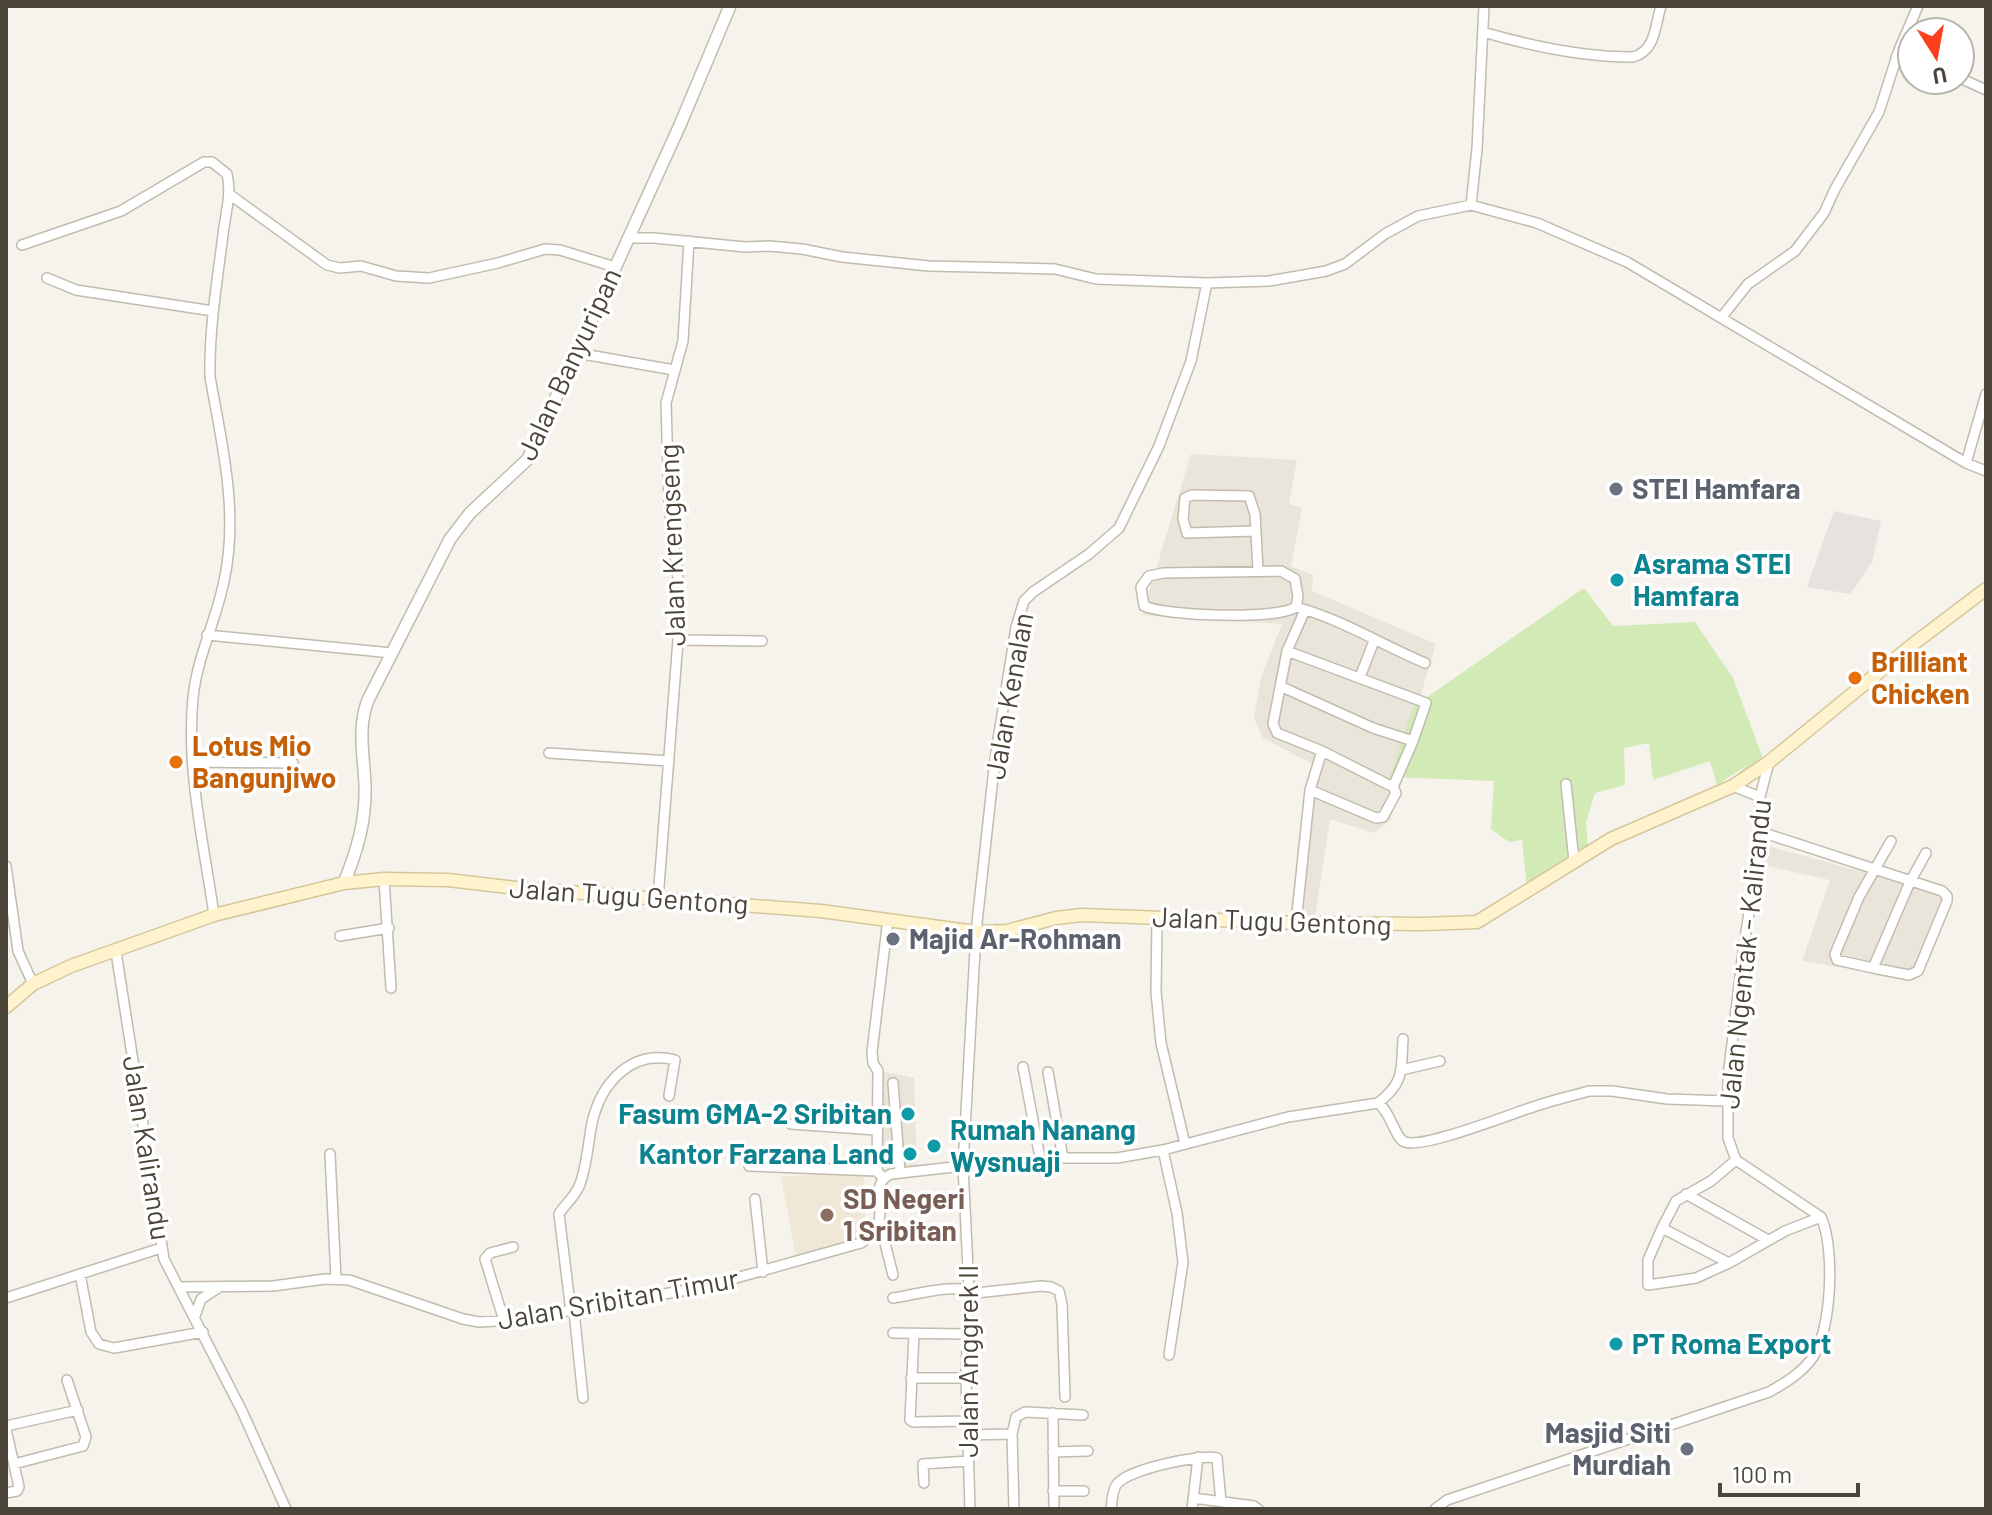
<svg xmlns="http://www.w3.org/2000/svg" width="1992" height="1515" font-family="Barlow,sans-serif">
  <rect width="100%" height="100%" fill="#f6f3ec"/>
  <path fill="#eae5da" d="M1191,454L1297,460L1289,504L1302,508L1291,566L1313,575L1312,591L1436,644L1400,764L1398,791L1390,820L1374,833L1330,819L1314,924L1289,922L1306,796L1314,765L1263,738L1254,718L1261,677L1282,624L1142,615Z
    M1761,844L1950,896L1915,980L1802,961L1830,880L1758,864Z
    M881,1071L914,1078L917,1165L881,1169Z"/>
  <path fill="#e6e2dd" d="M1834,511L1881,521L1872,562L1850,594L1807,587Z"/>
  <path fill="#efe8d6" d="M820,1174L864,1175L866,1229L859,1239L851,1242L796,1256L781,1177Z"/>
  <path fill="#d2eab5" d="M1584,588L1613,626L1695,622L1733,678L1764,761L1727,784L1747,765L1717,785L1710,761L1653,780L1649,743L1624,748L1625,785L1595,793L1586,822L1588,850L1527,888L1522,840L1509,842L1491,829L1494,781L1390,777L1413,707Z"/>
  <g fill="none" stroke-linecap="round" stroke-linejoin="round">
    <g stroke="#c2bbae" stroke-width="12">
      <path id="minor" d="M1484,6L1477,149L1471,205L1537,223L1627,262L1966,463L1986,471
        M1483,32C1531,46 1583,57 1633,57C1656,51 1655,25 1661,6
        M1896,57L1912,62
        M1960,78L1986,90
        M229,194L327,265L340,268L361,266L396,276L429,278L498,263L545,249L560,250L615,267
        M628,238H654L745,247L769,246L802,249L842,257L929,266L1055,269L1096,279L1207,283L1269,281L1326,271L1345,264L1385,234L1418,216L1471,205
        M22,245L121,211L204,162H212L227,174C232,194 225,215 223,235C217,282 209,330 210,377C222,444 239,513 224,581C216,621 197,657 193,698C186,771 204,844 214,915
        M47,278L76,290L213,311
        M1721,318L1748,284L1795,251L1824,213L1835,189L1879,112L1899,50L1918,6
        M577,353L674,370
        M1966,463L1986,394
        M1256,531L1187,533L1183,519L1185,498L1192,495L1249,496L1255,514L1258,570
        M1296,607L1298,597L1295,579L1281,571L1163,573L1149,576L1141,587L1144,606C1166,616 1277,620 1296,607C1341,619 1382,645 1425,663
        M207,635L392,653
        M678,640L762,641
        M1287,651L1426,703L1413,741L1393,787L1396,793L1383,817L1376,818L1310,790
        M1360,677L1374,641
        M1282,687L1373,728L1413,741
        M1322,751L1393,787
        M549,753L669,761
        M193,762L293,763
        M1566,784L1574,861
        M1733,786L1760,797
        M1761,832L1942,891L1947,896V901L1918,971L1909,975L1873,968
        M1891,841L1859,897L1835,954L1837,960L1873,968L1910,882L1926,853
        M6,866L18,951L33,984
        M384,879L391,988
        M658,899L678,640V578L669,504L666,403L683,341L689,241
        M1157,919L1156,992L1161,1043L1185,1144
        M1296,923L1310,790L1322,751L1277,733L1273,724L1287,651L1305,610
        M340,936L389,928
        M116,952L164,1259L242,1411L286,1509
        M1023,1067L1041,1163
        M1401,1070L1440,1061
        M1048,1072L1063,1158
        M893,1083L900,1172
        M1378,1103C1405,1082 1401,1070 1403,1039
        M791,1124L876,1130
        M1163,1150L1177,1213L1183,1262L1169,1355
        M330,1154L336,1279
        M1736,1160L1711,1181L1676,1201L1662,1228L1729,1263L1785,1231L1821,1217
        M749,1166L877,1171
        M883,1178L877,1171L878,1071L873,1063L872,1052L888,919
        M1686,1194L1768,1240
        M755,1199L763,1272
        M880,1223L893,1275
        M1662,1228L1648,1260V1285L1696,1278L1729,1263
        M80,1274L91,1332L99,1344L114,1348L203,1332
        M179,1287L273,1286L325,1279L349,1280L463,1319L479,1322L516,1320L704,1287L861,1243C900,1220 862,1187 891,1174L963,1166L1026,1165L1063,1158H1117L1163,1150L1288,1117L1378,1103C1391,1112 1395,1139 1405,1142C1424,1149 1513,1113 1536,1106C1553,1100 1572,1096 1589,1091H1612L1667,1099L1727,1101
        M6,1298L161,1248
        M893,1298C917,1295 953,1282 976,1293L1041,1286L1051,1287L1059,1291L1062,1304L1065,1397
        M574,1311L583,1398
        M571,1312L559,1214C565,1204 576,1196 580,1184C587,1165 588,1143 592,1123C601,1083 631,1049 675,1060L669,1096
        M195,1316L201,1299L218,1288
        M504,1321L485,1259L490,1253L513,1247
        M893,1333L966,1334
        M914,1334L910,1420L913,1422L967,1421
        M911,1378H966
        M1053,1413L1054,1509
        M6,1426L78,1410
        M6,1429L19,1487L17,1491L6,1493
        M967,1435L1012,1434
        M1053,1452L1088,1451
        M14,1464L83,1446L86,1437L67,1380
        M924,1483L923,1464L968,1461
        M1053,1491H1084
        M1193,1498L1254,1506L1258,1509
        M970,1509L966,1378L969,1290L963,1166L976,932L995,759L1016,627L1024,601L1033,592L1089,554L1119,528L1159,446L1191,361L1207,283
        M1014,1509L1012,1434L1016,1417L1025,1412L1083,1415
        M1111,1509C1112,1502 1112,1490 1117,1484C1129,1469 1200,1454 1217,1458L1221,1502
        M1192,1509L1198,1457
        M1435,1509L1447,1500L1769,1392C1785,1383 1802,1373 1813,1357C1832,1329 1835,1247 1821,1217L1736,1160L1728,1138V1077L1743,952L1761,832L1760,797L1769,762"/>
    </g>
    <g stroke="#c2bbae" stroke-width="14">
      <path id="tertiary" d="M344,883C357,851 366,821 365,786C364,756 357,728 368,700L450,539L470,513L528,459L680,125L730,6"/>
    </g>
    <g stroke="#d6c79b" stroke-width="15">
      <path id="secondary" d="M6,1007L33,984L71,966L214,915L344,883L384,879L448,880L516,888L821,911L976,932L1007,931L1056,918L1082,915L1296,923L1424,924L1477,922L1611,839L1733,786L1769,762L1912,645L1986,589"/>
    </g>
    <use href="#minor" stroke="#fff" stroke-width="9"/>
    <use href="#tertiary" stroke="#fff" stroke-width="11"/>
    <use href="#secondary" stroke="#fff3cd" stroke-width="12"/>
  </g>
  <g fill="#6b7280" stroke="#fff" stroke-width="3">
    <circle cx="1616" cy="489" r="8"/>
    <circle cx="893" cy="939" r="8"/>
    <circle cx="1687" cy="1449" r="8"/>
  </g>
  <g fill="#0f9aa8" stroke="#fff" stroke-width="3">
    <circle cx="1617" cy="580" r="8"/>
    <circle cx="908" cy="1114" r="8"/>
    <circle cx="934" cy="1146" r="8"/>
    <circle cx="910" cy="1154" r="8"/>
    <circle cx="1616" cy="1344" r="8"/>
  </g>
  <g fill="#e8710a" stroke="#fff" stroke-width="3">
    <circle cx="1855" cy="678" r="8"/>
    <circle cx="176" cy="762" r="8"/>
  </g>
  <circle fill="#8d6e63" stroke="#fff" stroke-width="3" cx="827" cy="1215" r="8"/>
  <g text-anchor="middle" stroke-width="7" stroke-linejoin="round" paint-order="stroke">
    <g font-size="28" fill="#4b4439" stroke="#fff">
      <text transform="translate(569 364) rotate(-65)" y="10">Jalan Banyuripan</text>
      <text transform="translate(672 545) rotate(-92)" y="10">Jalan Krengseng</text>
      <text transform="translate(1009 696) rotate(-80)" y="10">Jalan Kenalan</text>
      <text transform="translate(629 896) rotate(4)" y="10">Jalan Tugu Gentong</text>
      <text transform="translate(1272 921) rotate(2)" y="10">Jalan Tugu Gentong</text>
      <text transform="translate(1745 954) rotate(-84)" y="10">Jalan Ngentak - Kalirandu</text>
      <text transform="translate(147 1148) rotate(81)" y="10">Jalan Kalirandu</text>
      <text transform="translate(618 1299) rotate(-10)" y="10">Jalan Sribitan Timur</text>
      <text transform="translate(968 1361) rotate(-90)" y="10">Jalan Anggrek II</text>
    </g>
    <g font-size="28" font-weight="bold" fill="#5b616d" stroke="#fff" text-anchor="start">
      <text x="1632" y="499">STEI Hamfara</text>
      <text x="909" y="949">Majid Ar-Rohman</text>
      <text x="1671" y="1443" text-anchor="end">Masjid Siti<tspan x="1671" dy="32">Murdiah</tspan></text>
    </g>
    <g font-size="28" font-weight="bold" fill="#0d838f" stroke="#fff" text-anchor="start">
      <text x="1633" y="574">Asrama STEI<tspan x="1633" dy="32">Hamfara</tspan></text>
      <text x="892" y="1124" text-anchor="end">Fasum GMA-2 Sribitan</text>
      <text x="950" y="1140">Rumah Nanang<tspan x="950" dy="32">Wysnuaji</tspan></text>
      <text x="894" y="1164" text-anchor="end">Kantor Farzana Land</text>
      <text x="1632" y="1354">PT Roma Export</text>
    </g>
    <g font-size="28" font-weight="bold" fill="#c56008" stroke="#fff" text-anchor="start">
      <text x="1871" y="672">Brilliant<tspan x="1871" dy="32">Chicken</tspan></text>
      <text x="192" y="756">Lotus Mio<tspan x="192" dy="32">Bangunjiwo</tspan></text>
    </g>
    <g font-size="28" font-weight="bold" fill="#785e54" stroke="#fff" text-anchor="start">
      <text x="843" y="1209">SD Negeri<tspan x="843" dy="32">1 Sribitan</tspan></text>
    </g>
  </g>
  <rect width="1992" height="1515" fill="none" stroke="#4b4439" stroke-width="16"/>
  <g transform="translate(1936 56) rotate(169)"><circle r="38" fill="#ffffff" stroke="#b7b4b0" stroke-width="2"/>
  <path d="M0-6L14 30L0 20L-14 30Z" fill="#fc3f1d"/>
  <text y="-12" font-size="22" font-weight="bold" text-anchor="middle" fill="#4b4439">U</text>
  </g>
  <path d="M1720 1483v12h138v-12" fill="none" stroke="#4b4439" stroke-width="4"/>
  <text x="1732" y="1483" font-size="24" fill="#4b4439" stroke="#ffffff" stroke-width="6" paint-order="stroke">100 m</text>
</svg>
